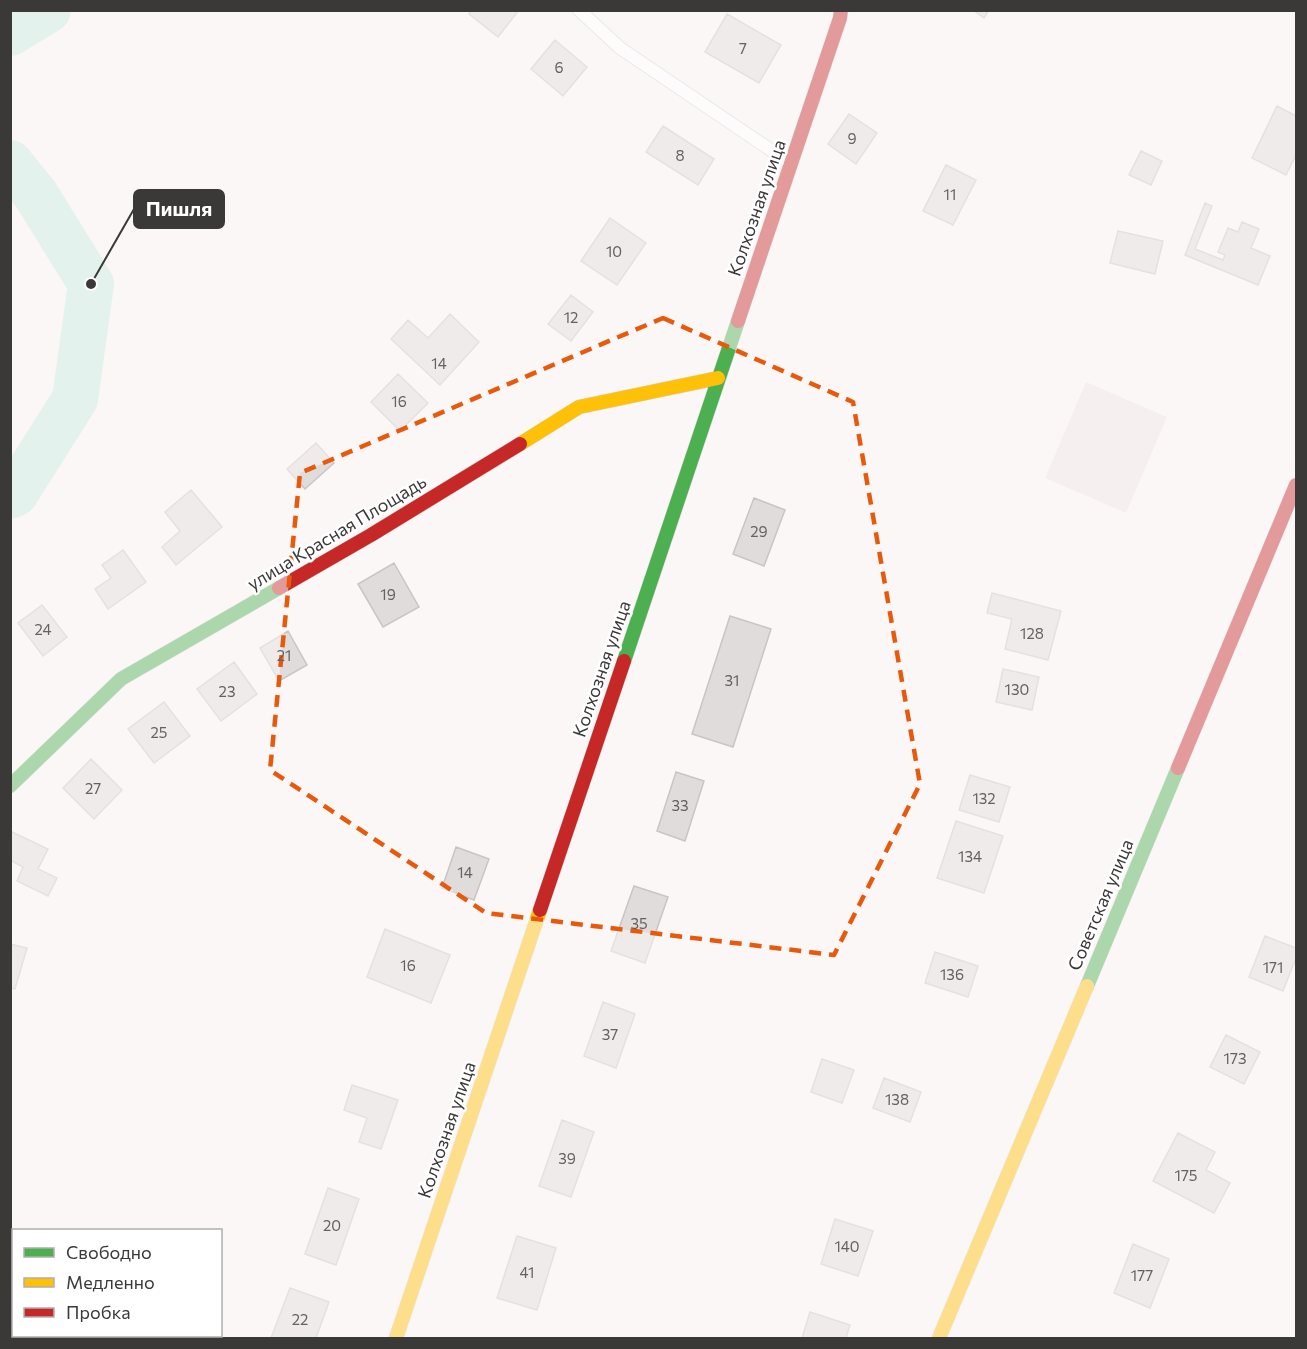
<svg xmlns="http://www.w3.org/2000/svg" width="1307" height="1349" font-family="Commissioner,sans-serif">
  <rect width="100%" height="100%" fill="#fbf7f7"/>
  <path fill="#efe5e5" d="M1086,382L1167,417L1126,513L1045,478Z"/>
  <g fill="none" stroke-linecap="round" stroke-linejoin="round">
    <path stroke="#c8ebe3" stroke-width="46" d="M10,33L48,10
      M10,163L36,195L91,284L75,399L15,494L10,496"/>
  </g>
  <path fill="#e0dcdc" stroke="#c8c5c4" stroke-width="1.5" d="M471,10H519L498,37L469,14Z
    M973,10H989L984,18Z
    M727,14L781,45L759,83L705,52Z
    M555,40L587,67L563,96L531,69Z
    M1277,106L1296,116V155L1286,175L1252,158Z
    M849,114L877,133L856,164L828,144Z
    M663,126L714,159L698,185L646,152Z
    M1141,151L1162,161L1151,185L1129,175Z
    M946,165L976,180L953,225L923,211Z
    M1205,203L1212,206L1195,249L1223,260L1225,255L1218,252L1228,228L1238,232L1242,222L1259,229L1251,248L1270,256L1258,285L1185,255Z
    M610,218L646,243L617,285L581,261Z
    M1118,231L1163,241L1155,274L1110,263Z
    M571,295L593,312L571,341L548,324Z
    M450,314L479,342L440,385L391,339L408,320L428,338Z
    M398,374L428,403L400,431L371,402Z
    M316,443L334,463L305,489L287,469Z
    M191,490L222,527L176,565L162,547L180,531L165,512Z
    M754,498L785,510L764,566L733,554Z
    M123,550L146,582L108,609L95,589L111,578L102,565Z
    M394,563L419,607L383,627L358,584Z
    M992,593L1061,611L1048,660L1005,649L1012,619L987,613Z
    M42,605L67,637L43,656L18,623Z
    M730,616L771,629L733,747L692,734Z
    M288,631L307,665L279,681L260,648Z
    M234,662L257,694L221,721L197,689Z
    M1003,669L1039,677L1032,710L996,702Z
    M164,702L190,736L154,763L128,729Z
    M91,759L122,790L94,819L63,788Z
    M676,772L704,781L685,841L657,831Z
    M970,775L1010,787L999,822L959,810Z
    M956,821L1003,836L984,893L937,878Z
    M10,831L48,849L38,869L57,878L48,896L17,881L23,867L10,860Z
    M456,847L489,859L474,900L442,888Z
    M634,886L668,897L645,963L611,951Z
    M385,929L450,955L431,1003L367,977Z
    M1265,936L1296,948V958L1283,991L1249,977Z
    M10,944L27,948L15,989L10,988Z
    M935,952L978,966L968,997L925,983Z
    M603,1002L635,1014L616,1068L584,1056Z
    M1226,1035L1260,1052L1244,1084L1210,1067Z
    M822,1059L854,1070L842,1103L811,1092Z
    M884,1078L921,1092L910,1122L873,1108Z
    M352,1085L398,1100L381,1149L359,1142L367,1118L344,1110Z
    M562,1120L594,1132L571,1197L539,1186Z
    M1178,1133L1215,1152L1206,1170L1230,1183L1214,1213L1153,1181Z
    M328,1188L359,1199L336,1265L305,1254Z
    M835,1219L873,1231L858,1276L821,1264Z
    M517,1236L556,1248L537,1310L497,1298Z
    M1133,1244L1169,1259L1150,1308L1114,1293Z
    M290,1288L329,1302L316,1338H271Z
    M810,1312L850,1325L846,1338H802Z
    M59,1336H97L104,1338H57Z"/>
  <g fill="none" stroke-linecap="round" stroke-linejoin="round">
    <g stroke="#d8d5d4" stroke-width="14">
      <path id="lane" d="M579,10L620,48L790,163"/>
    </g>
    <g stroke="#d8d5d4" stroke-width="15">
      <path id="fast" d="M624,661L738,321
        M10,786L121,679L279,588
        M1087,986L1178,768"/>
    </g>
    <g stroke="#d8d5d4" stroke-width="15">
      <path id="slow" d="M520,444L579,407L718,378
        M396,1338L540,910
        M939,1338L1087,986"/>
    </g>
    <g stroke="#d8d5d4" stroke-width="15">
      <path id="jam" d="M738,321L840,18L841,10
        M279,588L371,535L520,444
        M1178,768L1296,485
        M540,910L624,661"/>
    </g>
    <use href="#lane" stroke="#fefefe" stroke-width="12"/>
    <use href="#fast" stroke="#4caf50" stroke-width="14"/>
    <use href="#slow" stroke="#ffc107" stroke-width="14"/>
    <use href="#jam" stroke="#c62828" stroke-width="14"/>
  </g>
  <path d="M0 0H1307V1349H0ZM663,318L853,402L920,784L834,955L486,913L270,770L300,473Z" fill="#fbf7f7" fill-opacity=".55" fill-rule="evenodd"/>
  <path fill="none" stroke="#e8590c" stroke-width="4.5" stroke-dasharray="12 8" stroke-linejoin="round" d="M663,318L853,402L920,784L834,955L486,913L270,770L300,473Z"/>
  <g text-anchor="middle" stroke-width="5" stroke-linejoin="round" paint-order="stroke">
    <g font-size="15" fill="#646161">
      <text x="743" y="54">7</text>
      <text x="559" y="73">6</text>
      <text x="852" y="144">9</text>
      <text x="680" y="161">8</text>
      <text x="950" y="200">11</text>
      <text x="614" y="257">10</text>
      <text x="571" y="323">12</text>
      <text x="439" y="369">14</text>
      <text x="399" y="407">16</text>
      <text x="759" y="537">29</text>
      <text x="388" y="600">19</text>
      <text x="43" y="635">24</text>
      <text x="1032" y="639">128</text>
      <text x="284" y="661">21</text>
      <text x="732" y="686">31</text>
      <text x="1017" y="695">130</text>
      <text x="227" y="697">23</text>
      <text x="159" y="738">25</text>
      <text x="93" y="794">27</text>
      <text x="984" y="804">132</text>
      <text x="680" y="811">33</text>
      <text x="970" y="862">134</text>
      <text x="465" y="878">14</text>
      <text x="639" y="929">35</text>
      <text x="408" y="971">16</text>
      <text x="1273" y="973">171</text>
      <text x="952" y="980">136</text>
      <text x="610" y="1040">37</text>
      <text x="1235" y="1064">173</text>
      <text x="897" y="1105">138</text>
      <text x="567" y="1164">39</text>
      <text x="1186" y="1181">175</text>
      <text x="332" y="1231">20</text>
      <text x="847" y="1252">140</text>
      <text x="527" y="1278">41</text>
      <text x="1142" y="1281">177</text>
      <text x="300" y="1325">22</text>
    </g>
    <g font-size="18" fill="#3b3838" stroke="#fff">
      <text transform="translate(757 208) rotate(-71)" y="6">Колхозная улица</text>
      <text transform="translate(337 533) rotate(-31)" y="6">улица Красная Площадь</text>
      <text transform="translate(602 669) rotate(-71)" y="6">Колхозная улица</text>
      <text transform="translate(1101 905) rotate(-67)" y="6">Советская улица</text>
      <text transform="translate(447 1130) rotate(-71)" y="6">Колхозная улица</text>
    </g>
  </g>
  <path fill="none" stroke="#3b3838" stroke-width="2" d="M91 284L134 209"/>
  <circle fill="#3b3838" stroke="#fff" stroke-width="2" cx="91" cy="284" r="6"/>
  <rect fill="#3b3838" stroke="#3b3838" stroke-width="2" x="134" y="190" width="90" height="38" rx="6"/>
  <g font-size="20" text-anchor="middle" font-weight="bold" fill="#fff">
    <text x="179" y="216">Пишля</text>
  </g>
  <rect width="1307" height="1349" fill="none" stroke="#3b3838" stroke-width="24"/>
  <rect x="12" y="1229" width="210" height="108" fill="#ffffff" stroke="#b1afaf" stroke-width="1.5"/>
  <rect x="24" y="1248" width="30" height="9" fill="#4caf50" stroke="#b1afaf" stroke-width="1.5"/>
  <text x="66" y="1259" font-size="18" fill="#3b3838">Свободно</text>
  <rect x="24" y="1278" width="30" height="9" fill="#ffc107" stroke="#b1afaf" stroke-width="1.5"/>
  <text x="66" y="1289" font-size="18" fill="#3b3838">Медленно</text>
  <rect x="24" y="1308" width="30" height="9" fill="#c62828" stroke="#b1afaf" stroke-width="1.5"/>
  <text x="66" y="1319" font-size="18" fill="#3b3838">Пробка</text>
</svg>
